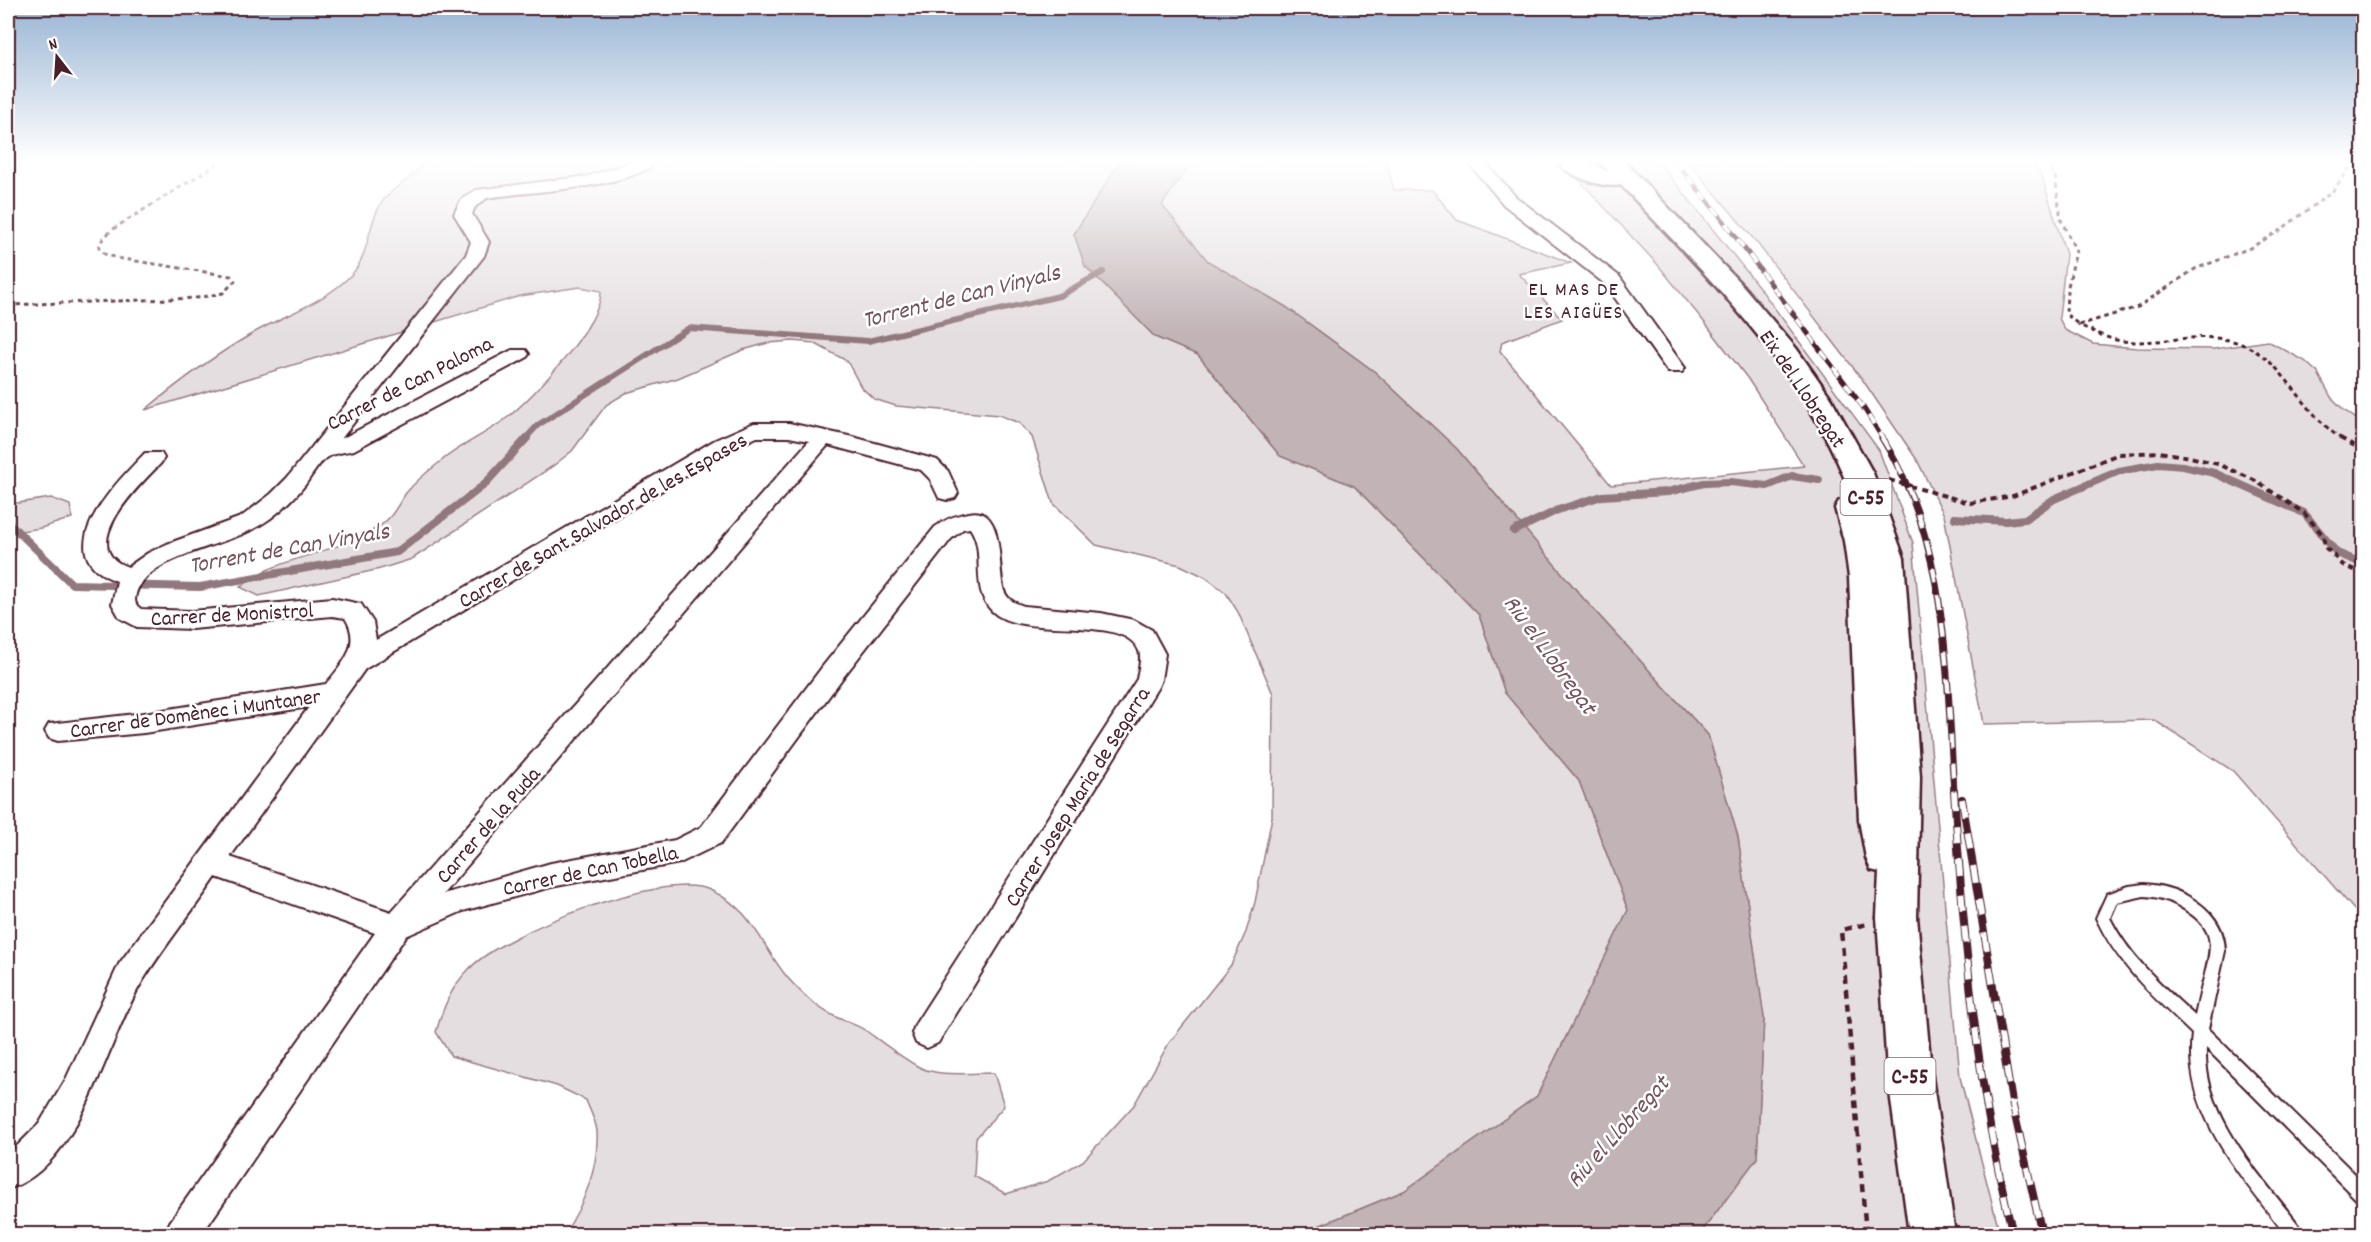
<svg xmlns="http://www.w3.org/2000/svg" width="2371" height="1242" font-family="Dekko,sans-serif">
  <rect width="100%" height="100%" fill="#fff"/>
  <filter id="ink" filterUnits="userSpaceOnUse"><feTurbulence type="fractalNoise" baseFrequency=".0167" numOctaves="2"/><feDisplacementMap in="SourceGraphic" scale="12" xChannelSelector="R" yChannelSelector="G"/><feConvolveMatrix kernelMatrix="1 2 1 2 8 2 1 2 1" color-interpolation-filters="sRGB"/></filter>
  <g filter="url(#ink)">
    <path fill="#e5dee0" stroke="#987e86" stroke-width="1.5" d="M425,161H1120L1074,234L1155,337L1198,355L1280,456L1354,486L1479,615L1505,693L1579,781L1628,910L1537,1096L1404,1191L1299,1234H564C584,1205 599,1167 597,1131C596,1121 589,1109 586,1100L557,1086L451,1056L436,1032C443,1008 451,987 469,969C504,932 663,870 710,890C753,909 760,944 787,977C800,992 814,1006 832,1015C843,1021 855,1024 865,1030C879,1040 912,1066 926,1070C946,1076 973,1073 994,1073L1004,1106L976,1138L974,1176L1006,1194L1048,1181L1083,1161L1134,1105L1169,1043L1231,965L1246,932L1255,902L1272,817L1273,694L1238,612L1226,593L1205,577L1180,565L1096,545L1053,503L1032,437L1019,423L999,415L896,406L874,399L861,387L847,361L814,343L793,341L768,343L743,350L678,378L626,393L606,405L572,451L553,466L412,559L380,569L259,596L240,587C248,582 257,574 267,570C303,554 343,549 377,528C392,519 397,506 406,493C415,482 428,471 440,462C461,444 487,434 508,417C535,395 602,324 601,291L580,287L520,296L145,410C179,382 212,357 250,335C283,315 325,303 352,274C370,254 367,224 382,202C393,186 414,179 425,161Z
      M1192,161H1386L1394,190H1432L1457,220L1571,263L1519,274L1562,319L1502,342L1500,351L1611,485L1804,466L1748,379L1709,328L1658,265L1568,168L1554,161H1658L1759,287L1879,450L1913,543L1960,1077L2000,1234H1700L1757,1158L1764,1018L1738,837L1708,735L1583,598L1457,449L1375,372L1286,307L1208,262L1162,205Z
      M1688,161H2033L2042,177L2066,254L2059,318L2065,330L2093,344L2137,348L2214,349L2268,341L2305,361L2318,373L2331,397L2344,410L2363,424V920L2233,771L2154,720L1984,724L1944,515L1917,460L1862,379L1757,243Z
      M51,498L70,505L72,518L41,528L8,533V502L18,503Z"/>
    <path fill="#c1b3b6" stroke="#91787e" stroke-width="1.5" d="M1120,161H1192L1162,205L1208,261L1286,307L1375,372L1457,449L1583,598L1708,735L1738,837L1764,1018L1757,1158L1700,1234H1299L1404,1191L1537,1096L1628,910L1579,781L1505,693L1479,615L1354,486L1280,456L1198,355L1155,337L1085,266L1074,234Z"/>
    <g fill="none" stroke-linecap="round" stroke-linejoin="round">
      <path stroke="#91787e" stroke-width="6" d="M525,439L538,425L689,328L868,341L1059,296L1103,272"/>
      <path stroke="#91787e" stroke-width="8" d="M1955,518L2006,521L2025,519L2054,499L2119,471L2158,464L2183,466L2214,473L2304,513L2337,553L2364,564
        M8,522L72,584L200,587L397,552L484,485L527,438
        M1514,531L1558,510L1602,496L1668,492L1704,483L1730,482L1767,486L1792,476L1819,480"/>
      <g stroke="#4a1f2b" stroke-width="4">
        <path id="lane" d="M2144,884C2181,886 2225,910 2225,951L2208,1029L2364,1183V1203L2358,1201L2206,1048C2203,1118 2262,1176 2301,1228L2303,1234H2285C2241,1175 2182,1113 2192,1034C2155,998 2118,966 2096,918L2107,894L2129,886ZM2144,896C2160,897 2175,902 2188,912C2215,930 2212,946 2205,974C2201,988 2198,1002 2195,1016C2163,986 2130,958 2110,918L2117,902Z"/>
      </g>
      <g stroke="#4a1f2b" stroke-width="4">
        <path id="street" d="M635,161H657C633,189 525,191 487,198L475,207L472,214L489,242L484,256L341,439L512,350H526L529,354L526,358L354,450C346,452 335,453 328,457C319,462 311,477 305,485C289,505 268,523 245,533C215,547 146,559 136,594C134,601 135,605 141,609L192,611L332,598L361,604L373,622L376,640L715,440L754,423H789L853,437L937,460L948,471L958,493L955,498L947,500L939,498L930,479L921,470L828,445L443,894L551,863L675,840L701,827L823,666L935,527C946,519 955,515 969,513C1007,505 996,573 1005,593C1009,601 1016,603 1024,606L1101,613L1134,620L1152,630L1165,654L1161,680L1158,687L938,1043L927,1048L916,1043L912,1033L916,1023L1137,679C1138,671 1142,659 1139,651C1124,612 1022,641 992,611C969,588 987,552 970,528L963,529L951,539L841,680L721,843L680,863L551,887L463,911L406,936L202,1234H165L170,1222L375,933L216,877C192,912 164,946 142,982C105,1042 82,1166 8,1189V1155L39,1124L66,1079L119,964L309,707L144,733L58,741L49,738L45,731L49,724L144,713L326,684C342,665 362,644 345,618L332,616L192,629L137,627L120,618L112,604L117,581C44,555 115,484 145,453H161L164,458L161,463C139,485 74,548 128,567L148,553L167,544L241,517L271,494L287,478L466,255L471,242L454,214L461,200L476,190L589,176ZM757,437H789L809,441L391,912L230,857L365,669L729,450Z
          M1467,161H1484L1516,197L1619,276L1685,368L1682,372H1668L1605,284L1504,205Z"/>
      </g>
      <g stroke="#4a1f2b" stroke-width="5">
        <path id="primary" d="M1897,899L1911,904L1917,917L1931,1070L1955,1234H1909L1887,1070L1877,917L1883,904Z"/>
      </g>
      <g stroke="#4a1f2b" stroke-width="5">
        <path id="highway" d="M1557,161H1586L1609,172L1600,161H1624L1743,286L1796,348L1831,398L1873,473L1904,558L1920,777L1917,917L1911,930L1897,935L1883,930L1877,917L1879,872L1871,870L1866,858L1859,820L1849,577L1844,541L1835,508L1839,501L1852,498C1809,373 1709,279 1621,185C1604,189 1567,176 1557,161Z"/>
      </g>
      <path stroke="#4a1f2b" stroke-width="3" stroke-dasharray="4.5 4" stroke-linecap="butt" d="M2047,161L2055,176L2061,220L2076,251L2067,291L2066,314L2079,325
        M8,305L197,298L223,293L235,281L231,276L117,258L105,254L99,247L103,238L116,227L222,161
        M2342,439C2303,414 2286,363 2244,345C2205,328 2162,346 2122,341C2107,339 2093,331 2079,325L2138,307L2195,269L2250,248L2279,231L2332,192L2355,161"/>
      <path stroke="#4a1f2b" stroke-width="4" stroke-dasharray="6 4.5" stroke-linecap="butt" d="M2340,438L2364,451
        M1889,480L1970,503L2013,496L2119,454L2159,452L2190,457L2218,464L2254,480L2304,513L2322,534L2326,548L2343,565L2364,574"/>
      <path stroke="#4a1f2b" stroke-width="4.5" stroke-dasharray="8 6" stroke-linecap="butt" d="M1866,1234L1841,930L1867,924"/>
      <use href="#lane" fill="#fff" fill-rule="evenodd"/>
      <use href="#street" fill="#fff" fill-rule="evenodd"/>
      <use href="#primary" fill="#fff" fill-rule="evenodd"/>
      <use href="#highway" fill="#fff" fill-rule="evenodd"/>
      <g stroke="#4a1f2b" stroke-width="5">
        <path id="rail-far2" d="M1675,161L1723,220L1863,407L1883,439"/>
      </g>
      <g stroke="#4a1f2b" stroke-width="7">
        <path id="rail-far1" d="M1882,438C1949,544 1946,671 1954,792"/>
      </g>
      <g stroke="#4a1f2b" stroke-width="8">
        <path id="rail" d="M1954,791C1964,943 1976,1086 2013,1234
          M1962,799L2012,1102L2042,1234"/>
      </g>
      <use href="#rail-far2" stroke="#fff" stroke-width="4" stroke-dasharray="10" stroke-linecap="butt"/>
      <use href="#rail-far1" stroke="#fff" stroke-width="4.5" stroke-dasharray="14" stroke-linecap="butt"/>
      <use href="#rail" stroke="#fff" stroke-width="6" stroke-dasharray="17" stroke-linecap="butt"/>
    </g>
  </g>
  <linearGradient id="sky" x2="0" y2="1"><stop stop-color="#98b4d4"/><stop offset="0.48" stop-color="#fff"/><stop offset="1" stop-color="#fff" stop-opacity="0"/></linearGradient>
  <rect width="2371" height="335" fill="url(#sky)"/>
  <g text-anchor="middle" stroke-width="5" stroke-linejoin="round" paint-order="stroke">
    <g font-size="20" letter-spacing="1.5" fill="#4a1f2b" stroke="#fff">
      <text x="1574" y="295">EL MAS DE<tspan x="1574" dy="23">LES AIGÜES</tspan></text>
    </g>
    <g fill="#fff" stroke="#80626b" stroke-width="1.5">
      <rect x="1840.5" y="479" width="51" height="36" rx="4.5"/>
      <rect x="1884.5" y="1058" width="51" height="36" rx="4.5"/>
    </g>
    <g font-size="21" font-weight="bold" fill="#4a1f2b">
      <text x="1866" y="504">C-55</text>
      <text x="1910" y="1083">C-55</text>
    </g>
    <g font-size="22" fill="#4a1f2b" stroke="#fff">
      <text transform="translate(409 382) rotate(-27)" y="8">Carrer de Can Paloma</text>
      <text transform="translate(1804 388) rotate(56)" y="8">Eix del Llobregat</text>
      <text transform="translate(602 519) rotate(-30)" y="8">Carrer de Sant Salvador de les Espases</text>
      <text transform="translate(232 613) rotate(-3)" y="8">Carrer de Monistrol</text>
      <text transform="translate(195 712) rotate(-8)" y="8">Carrer de Domènec i Muntaner</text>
      <text transform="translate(1076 796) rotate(-58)" y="8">Carrer Josep Maria de Segarra</text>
      <text transform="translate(487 824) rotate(-49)" y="8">Carrer de la Puda</text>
      <text transform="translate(590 869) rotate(-12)" y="8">Carrer de Can Tobella</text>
    </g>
    <g font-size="24" font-style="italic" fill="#74535c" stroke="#fff">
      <text transform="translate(961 295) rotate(-14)" y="8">Torrent de Can Vinyals</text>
      <text transform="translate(289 547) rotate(-10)" y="8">Torrent de Can Vinyals</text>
      <text transform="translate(1551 654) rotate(54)" y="8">Riu el Llobregat</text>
      <text transform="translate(1617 1131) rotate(-48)" y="8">Riu el Llobregat</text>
    </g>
  </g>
  <rect width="2371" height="1242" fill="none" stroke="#fff" stroke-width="30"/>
  <rect x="15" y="15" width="2341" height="1212" fill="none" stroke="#4a1f2b" stroke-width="2" filter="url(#ink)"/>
  <g transform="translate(57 57) rotate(343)" stroke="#ffffff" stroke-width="4.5" paint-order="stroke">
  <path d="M0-4.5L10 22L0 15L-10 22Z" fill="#4a1f2b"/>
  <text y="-9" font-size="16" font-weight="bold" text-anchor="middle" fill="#4a1f2b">N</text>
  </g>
</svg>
